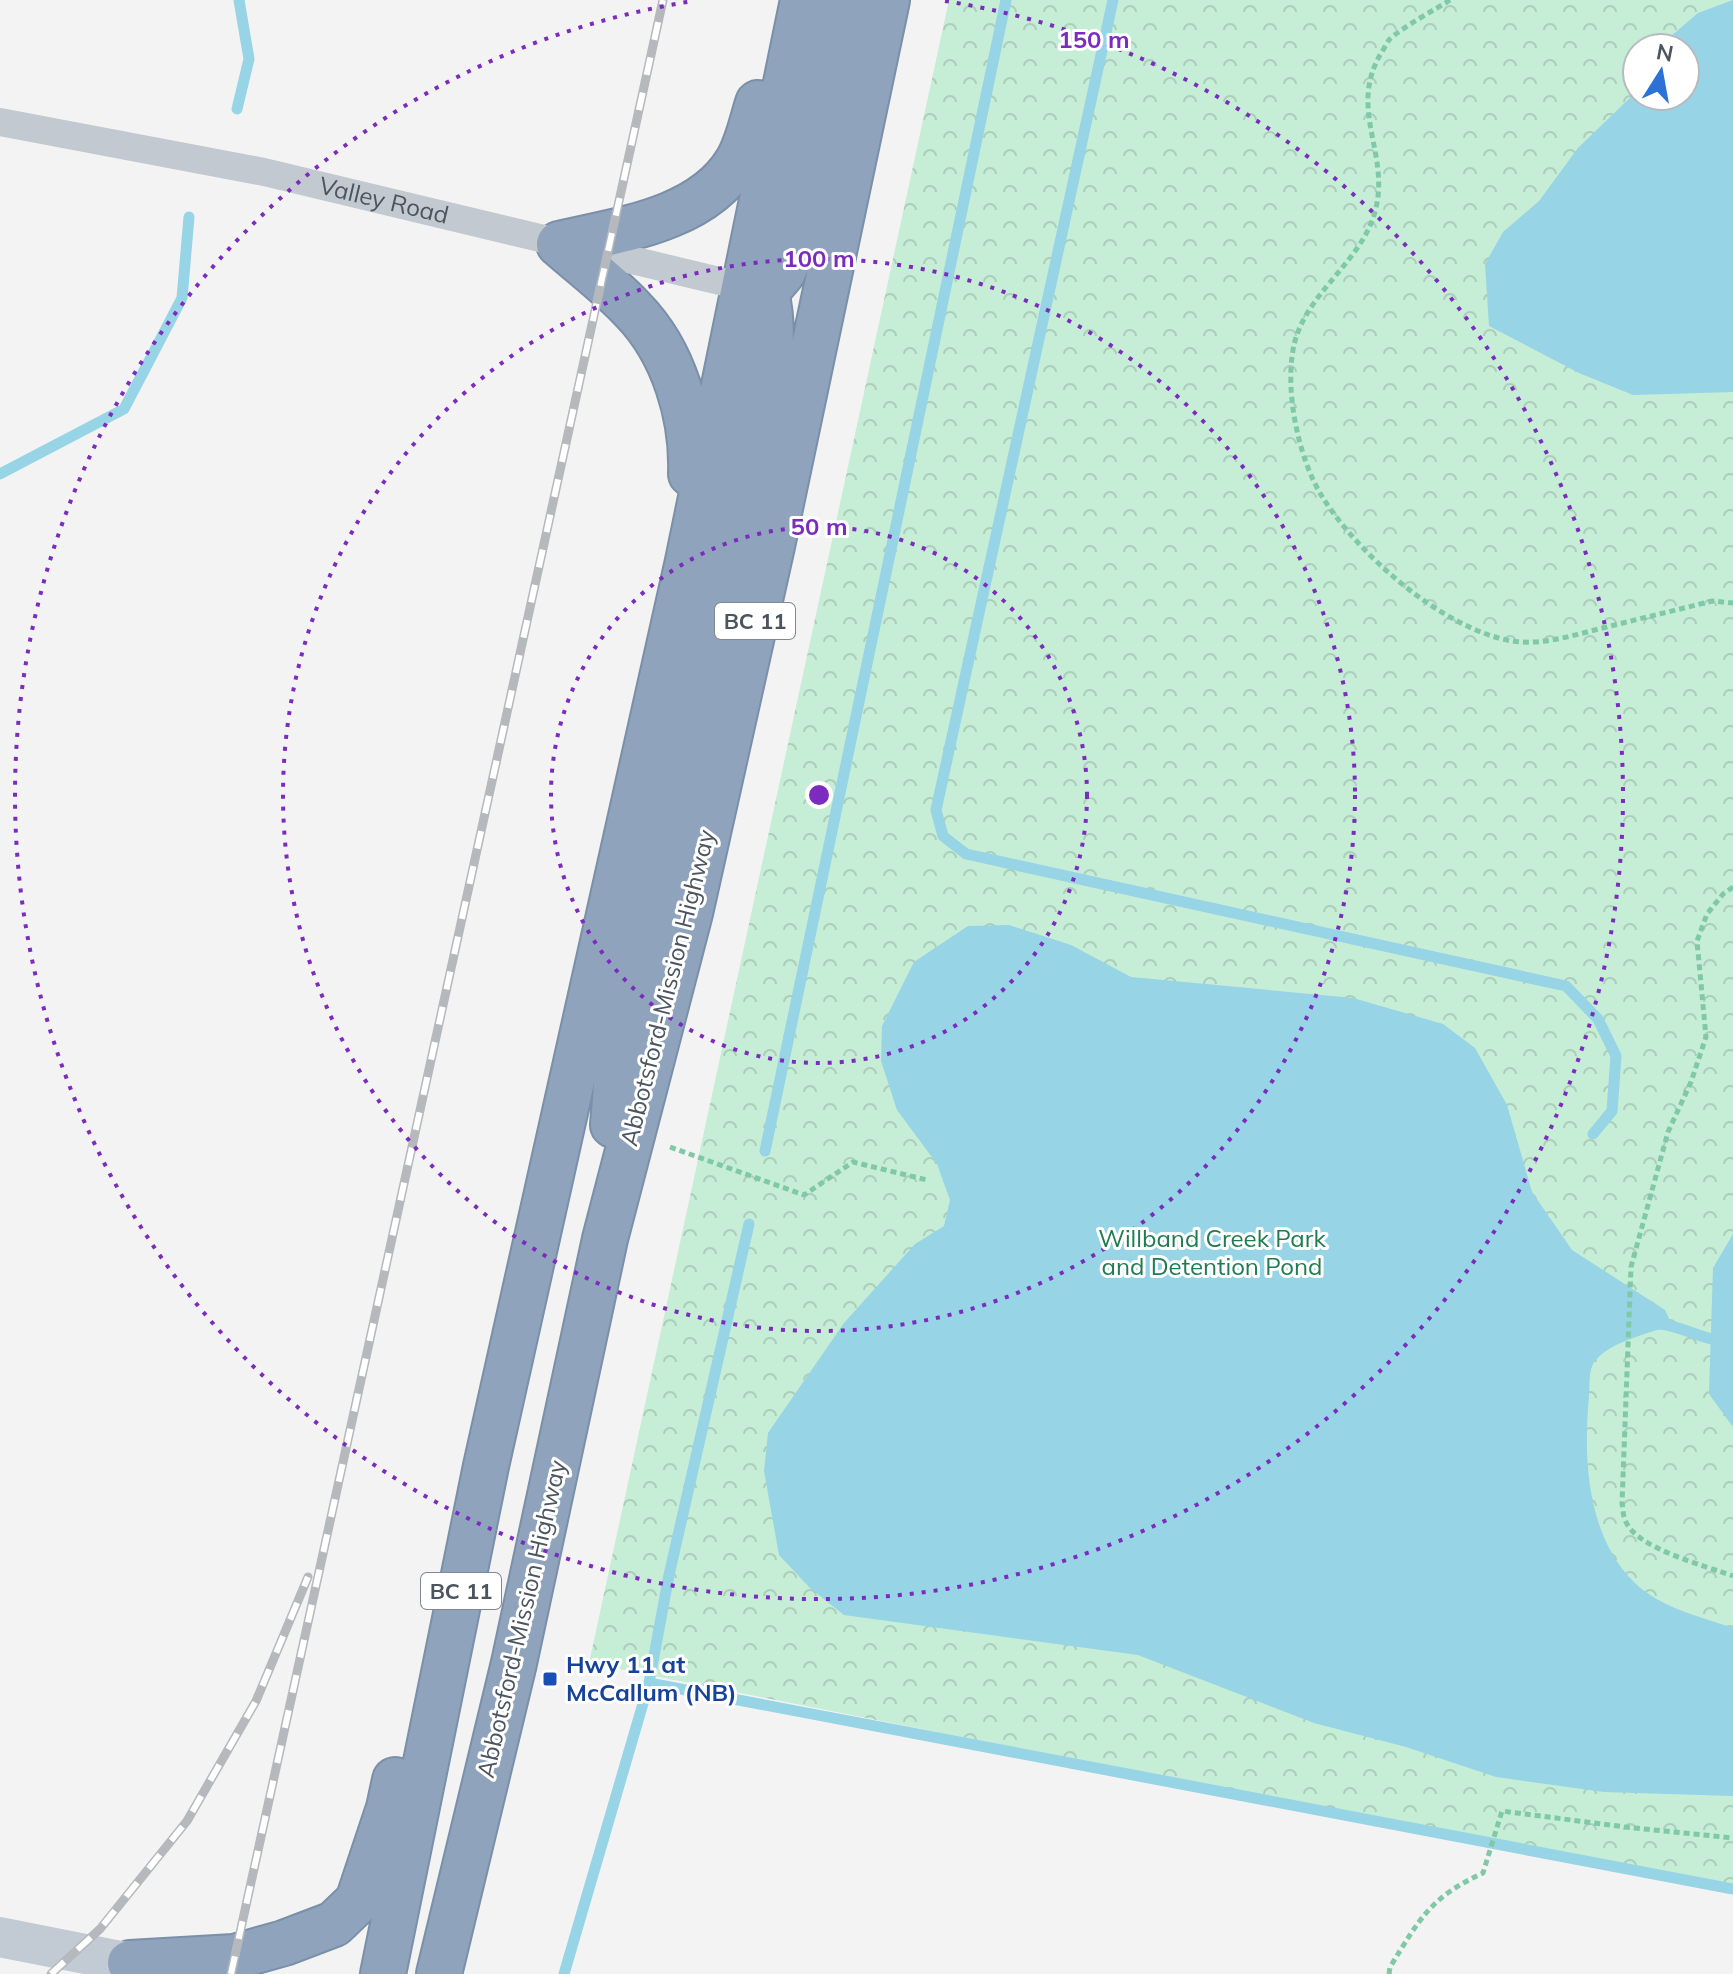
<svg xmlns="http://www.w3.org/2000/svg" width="1733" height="1974" font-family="Mulish,sans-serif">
  <defs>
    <pattern id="forest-crowns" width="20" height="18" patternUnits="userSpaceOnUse" patternTransform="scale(2)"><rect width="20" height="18" fill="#c6edd6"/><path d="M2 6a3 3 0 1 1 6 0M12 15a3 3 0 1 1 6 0" fill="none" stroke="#accdba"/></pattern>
  </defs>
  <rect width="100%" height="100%" fill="#f4f3f3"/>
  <path fill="url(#forest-crowns)" fill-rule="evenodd" d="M949,0H1733V1890L589,1663ZM1637,48H1685V96H1637Z"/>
  <path fill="#97d4e6" d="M1733,0V392L1633,395L1579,373L1489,326L1485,264L1503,232L1539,201L1578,148L1637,91V96H1685V48H1657L1698,13Z
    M1009,925L1071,945L1131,977L1353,998L1443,1024L1475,1048L1507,1105L1532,1192L1572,1250L1665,1310L1672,1325C1648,1334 1611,1341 1595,1361C1588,1369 1590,1386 1589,1397C1583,1459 1587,1536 1634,1582C1660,1608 1699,1616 1733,1628V1796L1604,1792L1496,1777L1406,1747L1314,1723L1138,1655L844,1615L810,1588L779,1555L764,1471L768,1433L844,1323L915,1244L944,1226L950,1200L937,1164L897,1110L881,1061L882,1026L914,962L968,926Z
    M1733,1234V1427L1709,1394L1713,1268Z"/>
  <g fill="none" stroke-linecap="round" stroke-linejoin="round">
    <path stroke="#97d4e6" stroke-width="11" d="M1113,0L936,810L943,836L966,854L1566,986L1598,1019L1616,1056L1612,1111L1593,1134
      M237,109L249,59L239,0
      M0,474L124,409L182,298L189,217
      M765,1151L1006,0
      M1659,1324C1684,1326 1703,1341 1728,1341L1733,1335
      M649,1683L1733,1889
      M564,1974L649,1683L669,1575L749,1224"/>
    <g stroke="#7a8fa8" stroke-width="48">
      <path id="highway" d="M559,244C619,230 702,220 737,162C747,146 752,122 758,103
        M559,244C584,266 611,286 633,310C674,352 693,417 691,474
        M613,1125L618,1060L625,1022L759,420C767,374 777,338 766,292L783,272L794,246L847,0
        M130,1963L234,1957L284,1943L334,1924L358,1901L389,1808L395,1780
        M383,1974L486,1466L688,561L803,0
        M439,1974L514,1663L605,1239L690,913L772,546L887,0"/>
    </g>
    <path stroke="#80c9a7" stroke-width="5" stroke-dasharray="6 4" stroke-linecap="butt" d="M1450,0C1436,9 1399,29 1389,40C1386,44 1383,51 1380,55C1349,110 1389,152 1376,208C1364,260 1309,290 1295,341C1283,386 1298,459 1323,498C1360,556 1443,629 1512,641C1544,646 1576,634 1607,627C1642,618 1677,610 1712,601L1733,603
      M1733,887L1723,894L1707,914L1697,941L1706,1037L1691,1082L1668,1132L1631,1267L1622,1503C1623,1509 1623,1517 1626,1522C1638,1549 1706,1566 1733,1576
      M670,1147L804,1195L853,1162L927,1180
      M1389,1974L1390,1967C1420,1919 1429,1898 1483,1873L1502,1811L1625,1827L1733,1838"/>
    <path stroke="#c2c9d0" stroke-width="28" id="s1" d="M0,122L264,172L757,290"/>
    <path stroke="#c2cad4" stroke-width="40" d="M0,1937L161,1969"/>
    <use href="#highway" stroke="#8fa4bc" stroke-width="44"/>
    <g stroke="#b5b8bc" stroke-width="9">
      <path id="rail" d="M51,1974L100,1929L187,1821L256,1701L308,1577
        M231,1974L663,0"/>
    </g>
    <use href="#rail" stroke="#fff" stroke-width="6" stroke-dasharray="18" stroke-linecap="butt"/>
  </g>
  <g fill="none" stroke="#7b2cbf" stroke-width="4" stroke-dasharray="4 8">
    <circle cx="819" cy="795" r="268"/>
    <circle cx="819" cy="795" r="536"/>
    <path d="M945 1A804 804 0 1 1 693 1"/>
  </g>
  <rect fill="#1a4fb4" stroke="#fff" stroke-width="3" x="542" y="1671" width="16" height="16" rx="4"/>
  <g text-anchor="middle" stroke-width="6" stroke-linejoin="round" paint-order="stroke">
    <g fill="#fff" stroke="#81888f" stroke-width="2">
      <rect x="715" y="603" width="80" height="36" rx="6"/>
      <rect x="421" y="1573" width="80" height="36" rx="6"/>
    </g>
    <g font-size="22" font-weight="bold" fill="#4b555f">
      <text x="755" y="629">BC 11</text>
      <text x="461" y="1599">BC 11</text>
    </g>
    <g font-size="24" fill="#4b555f" stroke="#fff">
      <text dy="8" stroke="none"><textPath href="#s1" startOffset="392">Valley Road</textPath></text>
      <text transform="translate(668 988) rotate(-76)" y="8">Abbotsford-Mission Highway</text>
      <text transform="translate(522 1619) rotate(-77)" y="8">Abbotsford-Mission Highway</text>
    </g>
    <g font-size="24" fill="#207c50" stroke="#fff">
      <text x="1212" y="1247">Willband Creek Park<tspan x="1212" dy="28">and Detention Pond</tspan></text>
    </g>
    <g font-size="24" font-weight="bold" fill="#164399" stroke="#fff" text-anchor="start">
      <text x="566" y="1673">Hwy 11 at<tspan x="566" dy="28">McCallum (NB)</tspan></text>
    </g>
  </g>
  <circle cx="819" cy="795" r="12" fill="#7b2cbf" stroke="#fff" stroke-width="4"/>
  <g font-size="24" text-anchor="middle" font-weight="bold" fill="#7b2cbf" stroke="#fff" stroke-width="6" stroke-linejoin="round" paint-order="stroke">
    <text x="1094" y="48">150 m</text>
    <text x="819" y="267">100 m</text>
    <text x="819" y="535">50 m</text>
  </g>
  <g transform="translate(1661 72) rotate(11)"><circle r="38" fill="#ffffff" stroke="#b7bbbf" stroke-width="2"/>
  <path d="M0-6L14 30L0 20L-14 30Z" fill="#2a72d7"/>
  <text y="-12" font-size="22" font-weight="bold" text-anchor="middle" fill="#4b555f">N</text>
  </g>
</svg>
